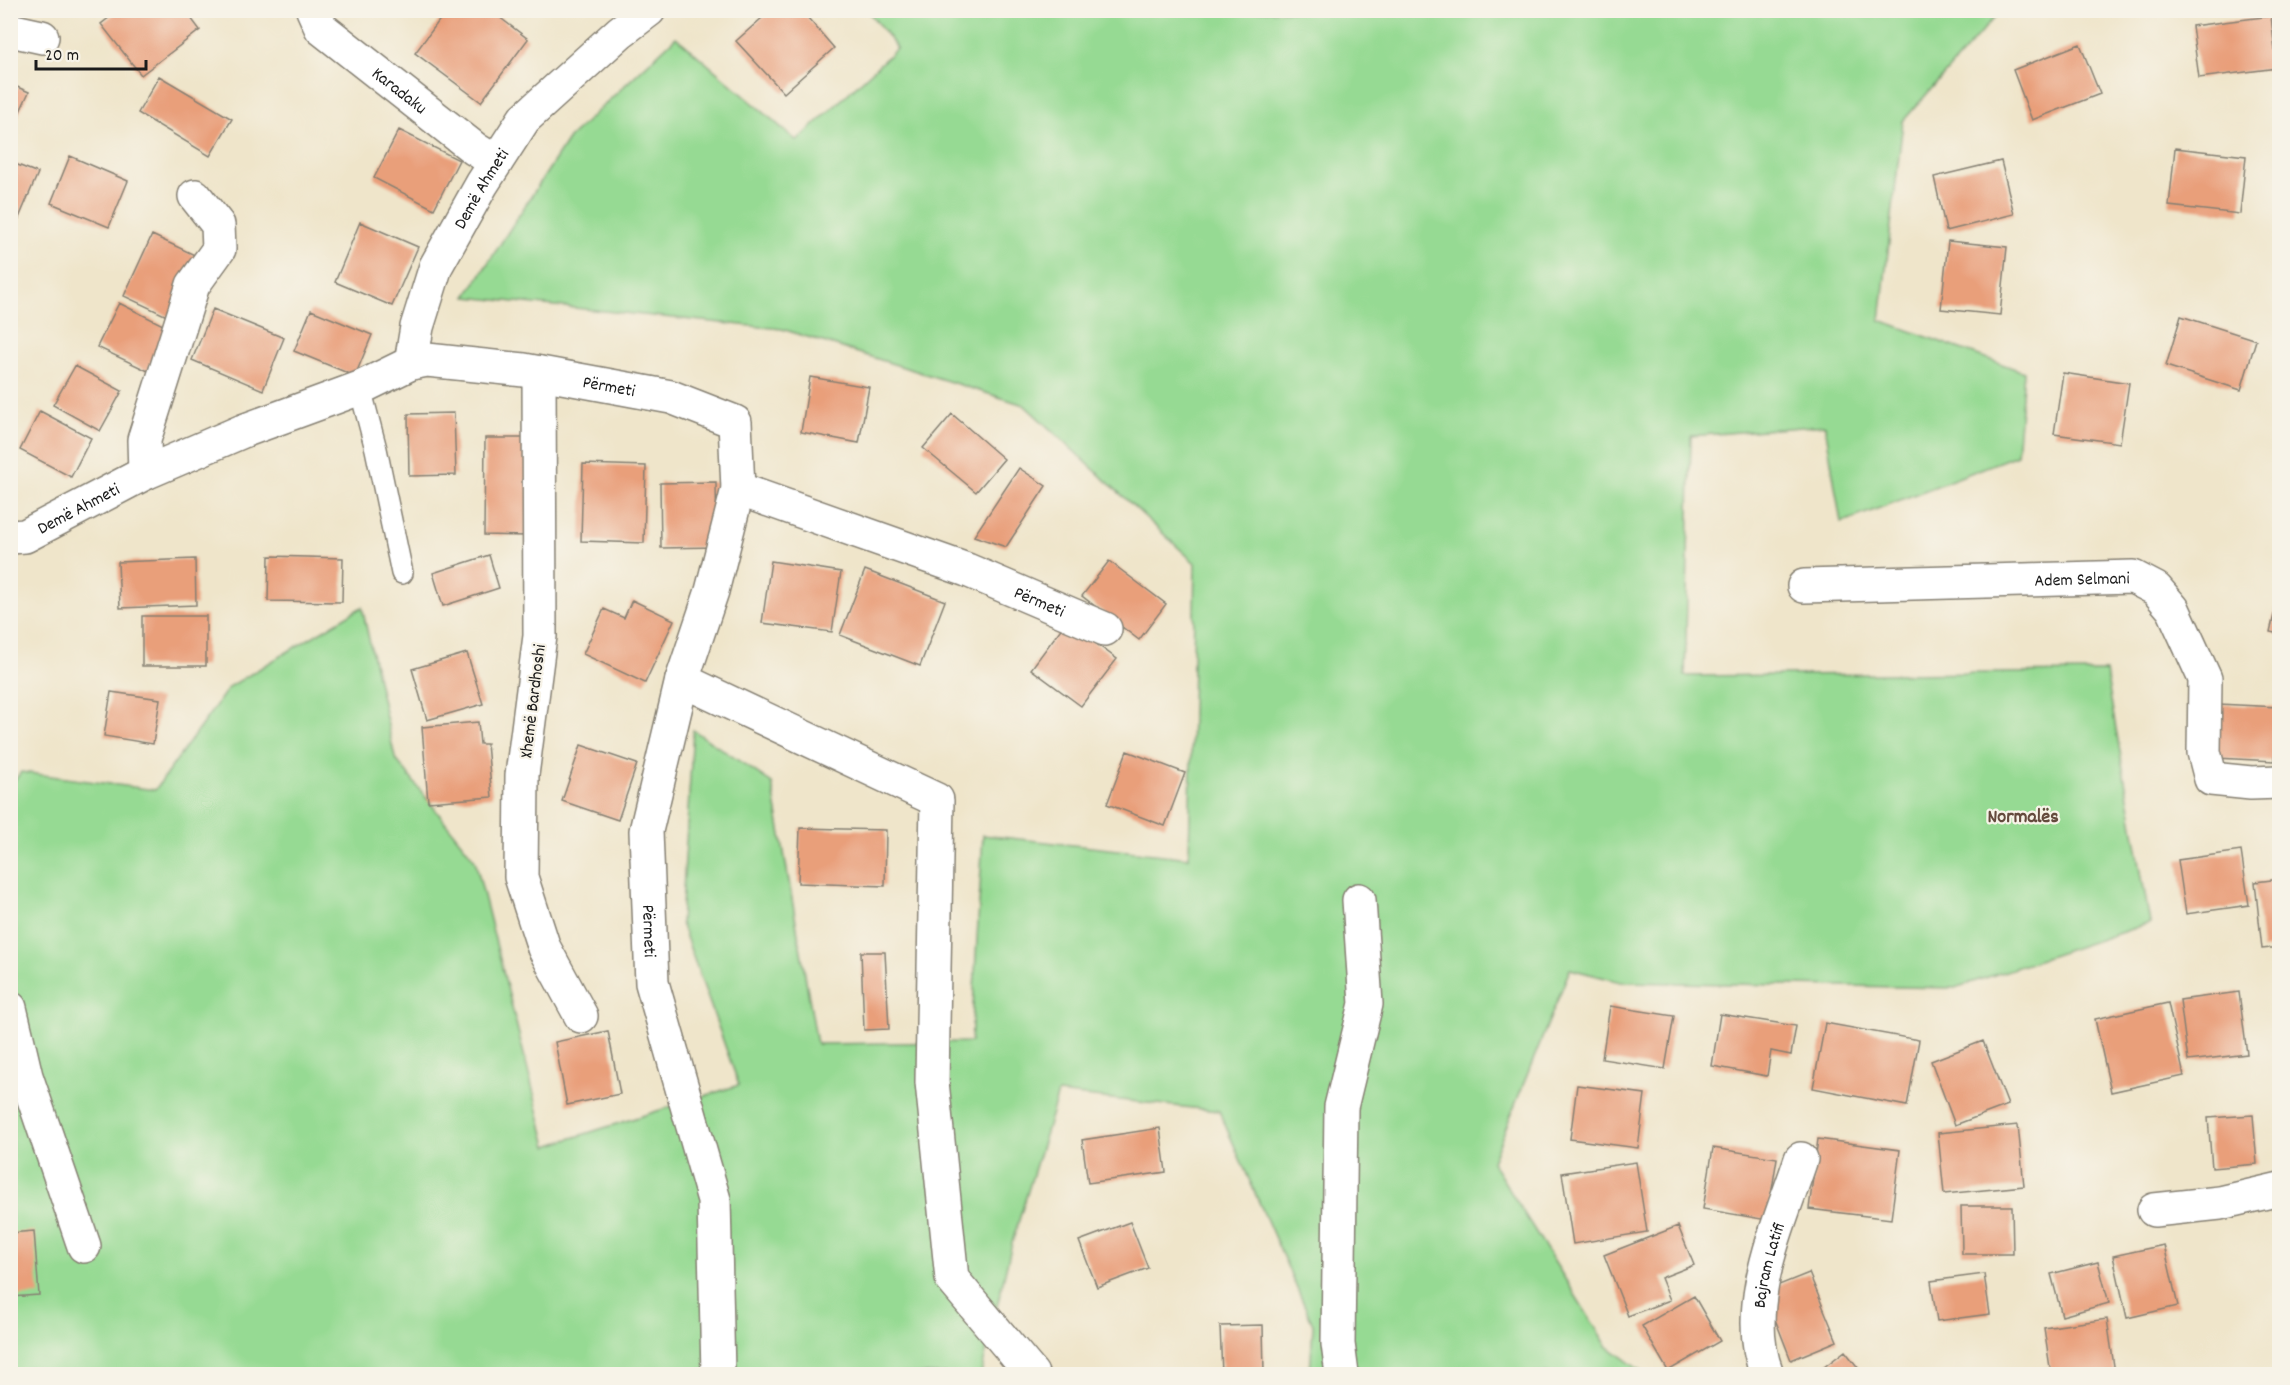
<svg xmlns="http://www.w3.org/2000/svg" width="2290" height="1385" font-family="Dekko,sans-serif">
  <rect width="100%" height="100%" fill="#f7f3e8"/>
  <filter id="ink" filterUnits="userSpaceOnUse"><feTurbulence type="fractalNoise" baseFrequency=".0167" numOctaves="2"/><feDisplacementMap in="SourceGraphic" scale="12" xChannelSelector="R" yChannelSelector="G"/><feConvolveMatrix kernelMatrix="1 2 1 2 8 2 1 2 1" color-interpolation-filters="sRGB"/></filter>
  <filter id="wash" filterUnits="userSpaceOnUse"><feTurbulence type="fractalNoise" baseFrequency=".008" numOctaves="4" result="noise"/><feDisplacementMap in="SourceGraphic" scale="24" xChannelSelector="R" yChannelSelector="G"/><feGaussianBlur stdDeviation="1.35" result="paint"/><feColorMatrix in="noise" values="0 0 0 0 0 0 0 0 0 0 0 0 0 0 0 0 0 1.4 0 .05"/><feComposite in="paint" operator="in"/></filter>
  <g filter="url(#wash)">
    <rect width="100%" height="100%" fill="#efe5ca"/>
    <path fill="#96da93" stroke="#597b58" stroke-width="1.5" d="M868,11H2000L1903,121L1880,320L2024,372L2017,455L1841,523L1825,425L1691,436L1685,676L2106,672L2150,923L1955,988L1621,982L1570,969L1492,1162L1607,1346L1645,1374H1310L1313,1325L1219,1111L1058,1093L1012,1243L981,1374H11V785L21,772L155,790L229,687L362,607L395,758L475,860L547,1146L739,1085L681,923L693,730L772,783L817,1044L971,1042L983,835L1189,858L1195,563L1024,405L782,329L466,297L569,138L676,37L797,141L897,48Z"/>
    <g id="blocks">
      <path fill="#e99f7a" d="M119,10H185L200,30L141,75L101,24Z
        M447,10H490L528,39L481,102L415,53Z
        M771,10H801L834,48L784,93L736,41Z
        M2271,16L2277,68L2199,78L2192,26Z
        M2080,44L2100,94L2032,120L2013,70Z
        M159,76L232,119L210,156L138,113Z
        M10,84L29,92L10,133Z
        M399,130L459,160L434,209L374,178Z
        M2175,148L2246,156L2240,214L2169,206Z
        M70,156L128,181L109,227L51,203Z
        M2001,161L2014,214L1946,231L1934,177Z
        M10,162L38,173L13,232L10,231Z
        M360,222L418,247L392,306L335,282Z
        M152,235L199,257L171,318L124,296Z
        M1948,241L2007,247L2000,315L1941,309Z
        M119,303L169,328L148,371L97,347Z
        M213,309L284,338L263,390L192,360Z
        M311,310L372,335L355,376L294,351Z
        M2181,316L2256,340L2241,390L2166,366Z
        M75,366L122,391L100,431L53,405Z
        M2063,373L2129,383L2120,443L2054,434Z
        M810,377L869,387L859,443L801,432Z
        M40,411L91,438L71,477L20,450Z
        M454,413L456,475L409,476L408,414Z
        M952,414L1004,459L976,492L923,448Z
        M485,438H529V536L484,535Z
        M583,464L646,466L644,543L581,541Z
        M1019,468L1046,486L1006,547L974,536Z
        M716,482L717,547L661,548L660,483Z
        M489,555L499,588L443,606L433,573Z
        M269,556L343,558L342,602L268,601Z
        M195,559L196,605L120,608L118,562Z
        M771,561L841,572L832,632L762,623Z
        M1109,561L1166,604L1139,640L1082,596Z
        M865,570L945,601L920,666L840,635Z
        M2279,593H2280V634L2270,632Z
        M632,600L674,620L645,683L583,654L604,609L624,618Z
        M142,616H206V666H142Z
        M1066,622L1117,659L1081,706L1031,669Z
        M467,653L483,704L427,720L412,669Z
        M111,692L160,699L153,744L104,736Z
        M2218,704L2278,707L2275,761L2216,758Z
        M478,722L480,744H487L492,797L428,802L422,727Z
        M581,745L637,764L618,820L562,801Z
        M1127,751L1185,773L1165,826L1107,804Z
        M800,828L886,830L885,886L798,883Z
        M2241,851L2249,905L2186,914L2178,860Z
        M2280,879V947L2262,949L2255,882Z
        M861,952H885L889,1029L864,1030Z
        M2239,992L2247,1054L2188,1061L2180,1000Z
        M2168,1003L2184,1076L2111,1092L2095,1019Z
        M1610,1006L1674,1016L1665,1069L1602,1059Z
        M1720,1014L1796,1026L1791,1055L1771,1051L1767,1076L1712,1066Z
        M1825,1023L1919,1040L1907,1106L1813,1088Z
        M608,1031L620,1094L567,1105L555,1042Z
        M1983,1041L2008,1105L1955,1125L1931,1061Z
        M1577,1085L1645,1094L1638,1148L1570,1139Z
        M2253,1115L2257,1164L2212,1168L2208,1118Z
        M2018,1125L2024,1186L1944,1194L1938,1133Z
        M1160,1128L1166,1172L1088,1183L1082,1140Z
        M1818,1139L1900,1150L1891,1219L1809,1209Z
        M1713,1148L1777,1158L1767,1220L1703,1209Z
        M1636,1162L1647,1232L1573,1244L1562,1173Z
        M1961,1206H2012L2013,1254H1962Z
        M1130,1222L1148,1268L1097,1287L1079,1241Z
        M1678,1226L1694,1265L1661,1278L1670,1300L1628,1316L1604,1255Z
        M34,1231L39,1295L10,1297V1233Z
        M2164,1245L2178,1306L2127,1318L2113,1256Z
        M2098,1262L2109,1303L2062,1316L2051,1274Z
        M1809,1273L1837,1341L1791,1360L1764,1291Z
        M1984,1274L1990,1314L1937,1321L1931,1281Z
        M1694,1296L1720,1341L1668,1371L1642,1326Z
        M2107,1319L2115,1373L2051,1374L2044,1328Z
        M1263,1325L1264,1374H1222L1220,1326Z
        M1845,1351L1863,1374H1815Z"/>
    </g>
  </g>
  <g filter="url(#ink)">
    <use href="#blocks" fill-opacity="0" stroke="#868073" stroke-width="1.5"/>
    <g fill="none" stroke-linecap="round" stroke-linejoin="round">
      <g stroke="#868073" stroke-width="24">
        <path id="lane" d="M360,388L376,449L402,573"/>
      </g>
      <g stroke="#868073" stroke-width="36">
        <g id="street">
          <path id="s1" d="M313,10L321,28L475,149L496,162"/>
          <path d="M10,30L42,37"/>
          <path id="s2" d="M411,363L417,327L436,266L482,184L524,119L620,32L649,10"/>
          <path d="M539,373L540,636L522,775L521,877L544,948L581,1016"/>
          <path d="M145,473L144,440L193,285L219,249L218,225L195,196"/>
          <path id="s3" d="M738,489L967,570L1105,629"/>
          <path id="s4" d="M10,537L25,536L145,473L243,431L360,388L411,363L427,360L524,370L671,397L735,422L738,489L712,591L682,680L646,831L652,983L714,1200L718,1374"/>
          <path id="s5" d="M1804,586L2133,577L2156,589L2173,609L2205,679L2204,752L2211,779L2251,783L2280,782"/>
          <path d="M682,680L937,800L932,1082L952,1279L1032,1374"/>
          <path d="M10,1008L26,1076L84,1246"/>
          <path d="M2154,1210L2220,1203L2280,1189"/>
          <path d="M1342,1374L1338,1344L1341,1107L1366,1004L1359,900"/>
          <path id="s6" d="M1767,1374C1740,1306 1780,1224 1801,1159"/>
        </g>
      </g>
      <use href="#lane" stroke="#fff" stroke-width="21"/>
      <use href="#street" stroke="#fff" stroke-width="33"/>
    </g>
  </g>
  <g text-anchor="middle" stroke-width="4.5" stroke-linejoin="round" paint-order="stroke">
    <g font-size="18" fill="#1c1c1c" stroke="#f7f3e8">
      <text dy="6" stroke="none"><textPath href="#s1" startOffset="120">Karadaku</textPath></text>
      <text dy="6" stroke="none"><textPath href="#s2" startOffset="190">Demë Ahmeti</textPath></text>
      <text dy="6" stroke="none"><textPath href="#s4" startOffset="639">Përmeti</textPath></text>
      <text dy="6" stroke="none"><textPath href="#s4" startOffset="75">Demë Ahmeti</textPath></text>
      <text dy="6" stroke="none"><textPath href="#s5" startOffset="278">Adem Selmani</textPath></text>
      <text dy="6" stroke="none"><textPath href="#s3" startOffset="322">Përmeti</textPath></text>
      <text transform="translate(532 701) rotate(-83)" y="6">Xhemë Bardhoshi</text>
      <text dy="6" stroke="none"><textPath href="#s4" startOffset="1292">Përmeti</textPath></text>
      <text dy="6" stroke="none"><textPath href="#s6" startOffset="111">Bajram Latifi</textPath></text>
    </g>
    <g font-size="20" font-weight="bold" fill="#644a3d" stroke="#f7f3e8">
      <text x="2023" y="822">Normalës</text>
    </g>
  </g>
  <rect width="2290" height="1385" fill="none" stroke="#f7f3e8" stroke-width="36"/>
  <path d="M36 60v9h110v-9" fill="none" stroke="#1c1c1c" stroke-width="3"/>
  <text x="45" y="60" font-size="18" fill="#1c1c1c" stroke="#f7f3e8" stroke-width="4.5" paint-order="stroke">20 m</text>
</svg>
